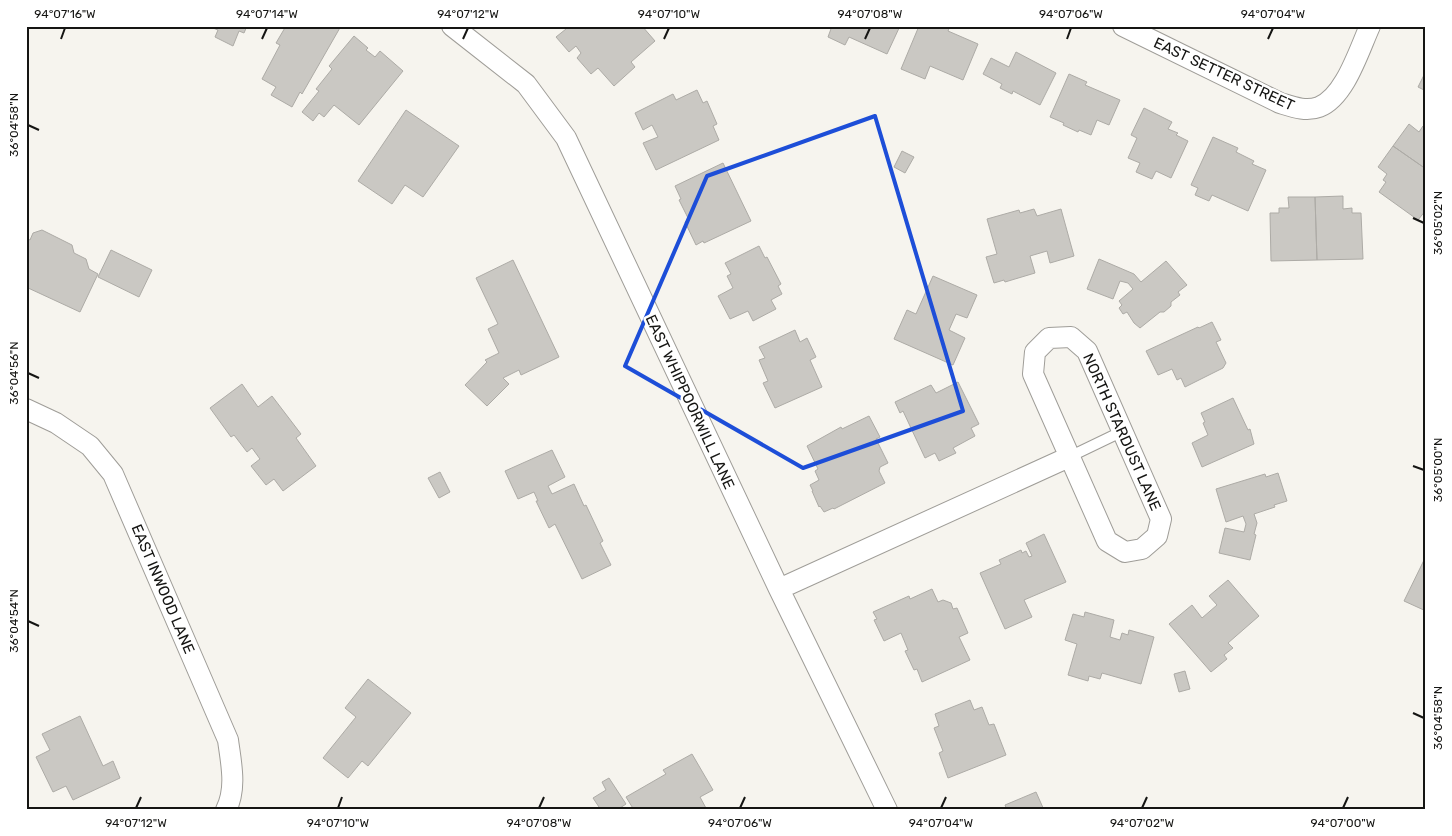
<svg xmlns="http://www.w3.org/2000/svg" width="1452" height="836" font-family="Rubik,sans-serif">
  <rect width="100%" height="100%" fill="#f6f4ee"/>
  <path fill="#cac8c3" stroke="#adaba6" d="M208,26H247L244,33L239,31L233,46L215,37L218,30Z
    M286,26H341L302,94L300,92L292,107L271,95L276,87L262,79L280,45L276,43Z
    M563,26H619L621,29L624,26H642L655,41L631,62L635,67L614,86L598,68L591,74L577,58L581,53L576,46L569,52L556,37L566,29Z
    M832,26H900L887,54L849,37L845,45L828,37Z
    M919,26H950L948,31L978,44L963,80L930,66L925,79L901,69Z
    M354,36L368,48L366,50L375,57L380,51L403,71L359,125L334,105L324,117L319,113L313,121L302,112L319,91L316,89L332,69L329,66Z
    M1016,52L1056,73L1040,105L1013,91L1012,94L1000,88L1002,84L983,74L991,58L1009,67Z
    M1426,71V91L1418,87Z
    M1069,74L1087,82L1085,85L1120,100L1109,125L1097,120L1091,135L1079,130L1078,132L1063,125L1064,123L1050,117Z
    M697,90L703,103L707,101L717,124L713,126L719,140L656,170L643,143L658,137L652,125L643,130L635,113L673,94L676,100Z
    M1144,108L1172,122L1168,129L1178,133L1176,135L1188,141L1171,178L1156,171L1152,179L1136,172L1140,163L1128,158L1137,138L1131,135Z
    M406,110L459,146L423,197L405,185L392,204L358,181Z
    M1409,124L1419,132L1423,126L1426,127V169L1393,146Z
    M1213,137L1238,148L1236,152L1254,161L1252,164L1266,170L1248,211L1212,195L1209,201L1195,195L1198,188L1191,185Z
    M1393,146L1426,169V210L1418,220L1379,192L1386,182L1383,180L1387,174L1378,167Z
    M902,151L914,157L905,173L894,167Z
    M723,163L751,221L704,243L703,241L696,245L685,222L689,220L679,200L681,199L675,186Z
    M1343,196V209L1352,208V213H1361L1363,259L1317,260L1315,197Z
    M1288,197H1315L1317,260L1271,261L1270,213H1279V208H1289Z
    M1034,209L1037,216L1061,209L1074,256L1050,263L1047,251L1030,256L1035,273L1005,282L1004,280L994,283L986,257L997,254L987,219L1019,210L1020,213Z
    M42,230L72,245L74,253L86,259L89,269L98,274L80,312L26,287V238L30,240L33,233Z
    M759,246L765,258L767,257L781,284L778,286L782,294L771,300L776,309L753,321L748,311L730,319L718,296L733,288L727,276L731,274L725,263Z
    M111,250L152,270L139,297L98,277Z
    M1099,259L1134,274L1141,282L1166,261L1187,285L1178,292L1180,295L1171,302V306L1164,312H1160L1140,328L1134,323L1127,312L1123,314L1119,308L1122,305L1119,301L1133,289L1128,283L1120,281L1113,299L1087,289Z
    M513,260L559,357L521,375L519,370L503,378L509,384L487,406L465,385L487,362L485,360L499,353L488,329L498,324L476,278Z
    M933,276L977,295L967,318L956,314L949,330L965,338L953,365L894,339L907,310L916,314Z
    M1212,322L1221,340L1216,342L1226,363L1223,368L1185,387L1181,378L1177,380L1172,369L1158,375L1146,351L1198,327L1199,328Z
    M795,330L800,342L807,338L816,357L810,360L822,387L775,408L763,383L768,381L759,360L765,358L759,347Z
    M958,382L979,424L971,428L975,436L953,448L956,453L939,461L935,453L925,458L903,411L900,413L895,402L931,385L936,393Z
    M242,384L258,407L272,396L301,434L296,438L316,466L283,491L274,479L266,485L251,466L260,459L252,448L247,452L234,435L231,437L210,408Z
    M1233,398L1248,430L1250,429L1254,444L1202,467L1192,443L1208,435L1203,423L1205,422L1201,413Z
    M869,416L880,437L876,439L888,463L880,467L879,471L885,483L834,509L833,508L824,512L820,506L819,507L812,491H813L810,485L819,480L815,471L818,469L807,446L841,427L842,429Z
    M552,450L565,477L548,486L552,494L574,484L584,506L586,505L603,541L600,543L611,565L582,579L555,524L549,528L536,501H538L534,492L518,499L505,471Z
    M440,472L450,492L439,498L428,478Z
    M1278,473L1287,501L1274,505L1275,507L1254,514L1257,523L1254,534L1256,535L1250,560L1219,553L1225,528L1244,532L1246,524L1243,516L1226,522L1216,489L1265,474L1266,477Z
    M1044,534L1066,582L1024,600L1032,617L1005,629L980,573L1001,564L999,560L1021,550L1022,553L1026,551L1029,557L1032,556L1026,543Z
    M1426,556V611L1404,601Z
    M1228,580L1259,616L1228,643L1233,648L1224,655L1227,659L1211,672L1169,624L1192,605L1202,618L1217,605L1209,596Z
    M932,589L938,602L943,600L951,603L953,609L957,608L968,633L959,637L970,660L922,682L917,669L914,670L905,651L908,650L901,633L884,641L874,620L877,619L873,612L909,596L910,599Z
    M1085,612L1114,620L1110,637L1120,640L1122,633L1128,635L1129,630L1154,637L1141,684L1102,673L1100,679L1089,676L1088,681L1068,675L1077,644L1065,640L1073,614L1084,617Z
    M1185,671L1190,689L1179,692L1174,674Z
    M368,679L411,713L368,766L362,761L348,778L323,758L356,717L345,708Z
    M970,700L974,710L982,707L989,725L994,724L1006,755L948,778L939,753L943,751L934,728L939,726L935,714Z
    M80,716L103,766L113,761L120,778L73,800L66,786L53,792L36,757L50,750L42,734Z
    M692,754L713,790L700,797L707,810H634L626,797L666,774L663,770Z
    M609,778L626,804L617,810H601L593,798L606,790L602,782Z
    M1036,792L1044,810H1007L1005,805Z"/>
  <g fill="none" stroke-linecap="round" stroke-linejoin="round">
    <g stroke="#9f9d98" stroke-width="12">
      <path id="service" d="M1069,457L1123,431"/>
    </g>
    <g stroke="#9f9d98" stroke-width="22">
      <path id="minor" d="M452,26L526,84L566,138L779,589L887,810
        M1123,26L1280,103C1293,107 1306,112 1319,107C1345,97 1359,50 1370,26
        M1071,337L1087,351L1161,519L1157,536L1142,549L1125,552L1107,541L1033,374L1035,352L1049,338Z
        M26,409L56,423L90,446L113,474L228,740C231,763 237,788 226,810
        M779,589L1069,457"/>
    </g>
    <use href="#service" stroke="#fff" stroke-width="10"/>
    <use href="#minor" stroke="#fff" stroke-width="20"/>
  </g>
  <path fill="none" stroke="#1d4ed8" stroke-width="4" stroke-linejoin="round" d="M875,116L963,411L803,468L625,366L707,176Z"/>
  <path fill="none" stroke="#151513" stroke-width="2" d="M61,39L65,28M262,39L267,28M463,39L468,28M664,39L669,28M865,39L870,28M1067,39L1071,28M1268,39L1273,28M28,125L39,130M1413,218L1424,223M28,373L39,378M1413,466L1424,470M28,621L39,626M1413,713L1424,718M136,808L141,797M338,808L342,797M539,808L544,797M740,808L745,797M941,808L946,797M1142,808L1147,797M1343,808L1348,797"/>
  <g text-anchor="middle" stroke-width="5" stroke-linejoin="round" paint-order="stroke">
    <g font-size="15" fill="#151513" stroke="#fff">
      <text transform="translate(1224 74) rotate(25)" y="5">EAST SETTER STREET</text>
      <text transform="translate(690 402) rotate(65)" y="5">EAST WHIPPOORWILL LANE</text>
      <text transform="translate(1122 432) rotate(66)" y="5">NORTH STARDUST LANE</text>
      <text transform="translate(163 589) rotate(67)" y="5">EAST INWOOD LANE</text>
    </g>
  </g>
  <rect width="1452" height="836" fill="none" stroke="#ffffff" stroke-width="55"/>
  <rect x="28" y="28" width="1396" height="780" fill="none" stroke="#151513" stroke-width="2"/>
  <g font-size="12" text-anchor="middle" fill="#151513">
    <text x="65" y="18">94°07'16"W</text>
    <text x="267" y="18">94°07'14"W</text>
    <text x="468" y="18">94°07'12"W</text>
    <text x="669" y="18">94°07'10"W</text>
    <text x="870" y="18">94°07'08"W</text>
    <text x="1071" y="18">94°07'06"W</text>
    <text x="1273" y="18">94°07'04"W</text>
    <text transform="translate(14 125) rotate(-90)" y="4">36°04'58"N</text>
    <text transform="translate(1438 223) rotate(-90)" y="4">36°05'02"N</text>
    <text transform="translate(14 373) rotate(-90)" y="4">36°04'56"N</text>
    <text transform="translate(1438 470) rotate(-90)" y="4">36°05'00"N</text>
    <text transform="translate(14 621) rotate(-90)" y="4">36°04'54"N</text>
    <text transform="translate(1438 718) rotate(-90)" y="4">36°04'58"N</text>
    <text x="136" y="827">94°07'12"W</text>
    <text x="338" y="827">94°07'10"W</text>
    <text x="539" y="827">94°07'08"W</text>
    <text x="740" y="827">94°07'06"W</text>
    <text x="941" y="827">94°07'04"W</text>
    <text x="1142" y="827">94°07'02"W</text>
    <text x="1343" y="827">94°07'00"W</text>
  </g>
</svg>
